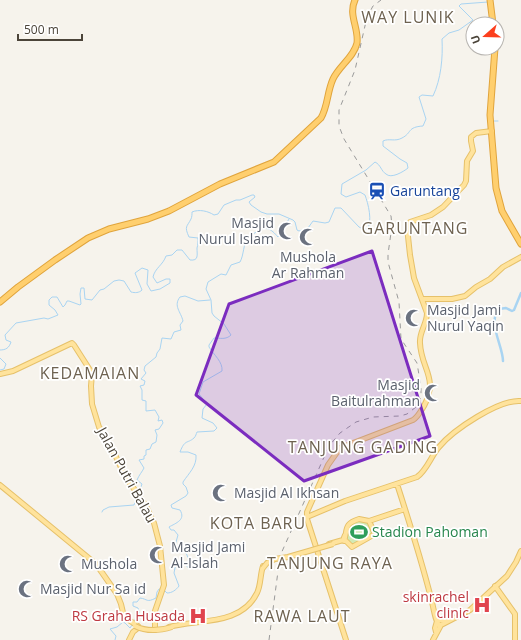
<svg xmlns="http://www.w3.org/2000/svg" width="521" height="640" font-family="'Open Sans',sans-serif">
  <rect width="100%" height="100%" fill="#f6f3ec"/>
  <path fill="#d2eab5" d="M367,520L375,534L352,547L346,540L345,533L352,522Z"/>
  <g fill="none" stroke-linecap="round" stroke-linejoin="round">
    <path stroke="#a9d4f2" stroke-width="1" d="M494,121H498
      M0,350C6,350 9,348 11,342L6,340L5,335L16,323L44,318L48,319L58,315L55,310L49,305V300L52,297H57L63,307L65,305L67,301H69L80,305L81,304L80,294L81,288H84L85,299L92,300L100,290L104,289L114,281L119,280L124,281L131,292C135,293 139,293 142,290L135,273L142,268L148,270L147,284L151,291L160,289L170,283V279H166L157,283L153,277C155,268 163,265 166,256L172,255L177,250H182L190,260C199,261 197,255 197,248C198,245 198,241 198,238L189,237C184,226 187,227 191,219C192,217 192,214 192,212C199,209 208,211 214,215L218,214L224,205L236,200H240L252,195H254L255,197L249,202L251,205L261,212L267,214H279L293,220L295,222L297,230L299,231L308,228L313,221L325,223L329,222L335,208H341L359,227L363,229H367C373,222 368,203 365,195L360,192L346,197L341,194L342,184L366,170L375,162C381,165 381,171 386,174C391,179 403,172 408,168L407,163L400,159L383,146V141C389,138 395,142 402,138C412,133 407,127 423,126L426,119L419,97L422,95L433,96C441,79 443,58 442,39L449,33L459,30L473,20L459,6L461,4L488,2
      M0,358L6,364L4,369L0,370
      M139,492L142,484L137,480C139,475 142,472 144,468L139,460L144,459V456L146,455V450L150,449L152,444L156,442L157,435L155,430L159,429L163,423L162,420L158,421L159,417L155,410L146,411V401L142,400V390L140,386L144,385L145,381L141,379L146,373L144,370L145,366L156,357L157,353L160,349L162,338L171,339L174,332L181,330L180,325L183,321C181,312 173,306 180,297L185,296L198,301L210,300
      M102,512L103,510L109,507L134,505L137,497
      M164,590L167,593C172,593 176,590 179,586L174,573L176,563L180,561H183L189,569L192,566L186,553L181,550L174,549L178,535L174,530H171L169,527C176,523 186,520 180,510L172,508L171,505L186,496L188,493L186,487L183,484V482C189,473 197,466 196,455L188,452H180C185,439 187,444 194,438C196,436 196,434 197,432L214,431L217,428L213,423L202,418L203,409L207,404L199,394L203,382L222,371C223,362 214,355 209,347V345L214,338C220,338 226,340 231,335L224,324L214,316L212,313L211,300L206,289L208,282L221,274L226,275L231,265L240,262C244,255 243,244 248,238C250,235 254,234 256,232C266,225 271,229 278,237L289,219
      M134,622L136,617L140,618L141,617L138,608L133,606V602H137L140,598C148,599 146,603 156,598L157,592L159,589H161
      M115,640L116,636L110,629L117,627L123,622L125,623L130,628L132,625"/>
    <path stroke="#a9d4f2" stroke-width="2.5" d="M503,361C503,346 487,322 499,309L506,308L512,311L514,310L521,293"/>
    <g stroke="#e6c16a" stroke-width="6">
      <path id="major" d="M422,299H452L465,296L476,287L490,279L503,267L521,257
        M0,374L13,371L72,343L74,345L90,370L92,374L91,386L92,404L99,427L110,444L125,476L146,506L154,523L160,546L164,585L155,611V630
        M397,484C409,521 421,559 431,598C433,604 435,623 440,626
        M0,485L96,564L117,594L121,604L124,617L138,626
        M307,517L345,501L417,477C427,470 431,456 439,447C453,430 499,399 521,401
        M359,519L369,521L375,534L352,547L346,541H344C348,530 343,524 359,519Z
        M369,521L405,509
        M329,544L343,540L345,535
        M495,586L515,614V640
        M169,627C198,619 241,626 257,593C261,585 260,575 263,566
        M436,632L435,628L437,621L440,620L447,621
        M129,640L133,632L138,628
        M346,640L307,519V512L328,465L340,448L413,420C418,417 421,411 424,406C439,378 421,369 420,343C419,332 427,324 427,313L414,278L410,255L407,227L410,222L431,215L443,207L464,185L466,181L467,161L473,151L471,141V137L476,133L492,131
        M433,640L441,625L470,610L507,576L516,562L521,551"/>
    </g>
    <g stroke="#e0a43c" stroke-width="7">
      <path id="highway" d="M490,0L493,24
        M495,48L490,115L496,188L502,211L521,244
        M0,302L18,287L55,260L88,238L109,229L148,219L169,211L220,184L274,162L321,118C328,106 327,92 333,79C339,66 354,57 357,43C359,28 348,15 355,0"/>
    </g>
    <use href="#major" stroke="#ffe39c" stroke-width="4"/>
    <use href="#highway" stroke="#ffcf6e" stroke-width="5"/>
    <path stroke="#9a9a9a" stroke-width="1" stroke-dasharray="5 5" stroke-linecap="butt" d="M269,640L280,556L329,446L340,433L356,422L373,417L400,416L407,414L416,407L421,397V387L417,363L401,339L399,302L388,262V254L392,226L391,216L344,139L339,126V110L355,70L367,17L373,6L381,0"/>
    <g stroke="#e6c16a" stroke-width="6" stroke-linecap="butt">
      <path id="major-bridge" d="M263,568L267,563L275,559L288,557L333,544
        M135,626C147,632 159,631 172,627"/>
    </g>
    <use href="#major-bridge" stroke="#ffe39c" stroke-width="4"/>
  </g>
  <path fill="#7b2cbf" fill-opacity="0.2" stroke="#7b2cbf" stroke-width="3" stroke-linejoin="round" d="M372,251L430,436L304,481L196,395L229,304Z"/>
  <defs>
    <g id="station-bare" transform="scale(1.38)"><path d="M-3-6H3Q5-6 5-4V2Q5 4 3 4L4.5 6H3L1.5 4h-3L-3 6H-4.5L-3 4Q-5 4-5 2V-4Q-5-6-3-6ZM-3.5-4v3h7v-3ZM-3.5 1v1.5H-2V1ZM2 1v1.5H3.5V1Z" fill="#1a4fb4" stroke="#fff" stroke-width="2.5" paint-order="stroke"/></g>
    <g id="mosque-bare" transform="scale(1.38)"><path d="M3.5-4.9A6 6 0 1 0 3.5 4.9A5 5 0 1 1 3.5-4.9Z" fill="#6b7280" stroke="#fff" stroke-width="2.5" paint-order="stroke"/></g>
    <g id="stadium-bare" transform="scale(1.38)"><path d="M0-5a6.5 5 0 1 0 0 10a6.5 5 0 1 0 0-10ZM-3.5-1.8h7v3.6h-7Z" fill="#2e9e5b" stroke="#fff" stroke-width="2.5" paint-order="stroke"/></g>
    <g id="hospital-bare" transform="scale(1.38)"><path d="M-5-5h3v3.5h4V-5h3V5h-3V1.5h-4V5h-3Z" fill="#e0444e" stroke="#fff" stroke-width="2.5" paint-order="stroke"/></g>
  </defs>
  <g fill-rule="evenodd">
    <use href="#station-bare" x="377" y="191"/>
    <use href="#mosque-bare" x="287" y="231"/>
    <use href="#mosque-bare" x="308" y="237"/>
    <use href="#mosque-bare" x="414" y="318"/>
    <use href="#mosque-bare" x="433" y="393"/>
    <use href="#mosque-bare" x="221" y="493"/>
    <use href="#stadium-bare" x="359" y="532"/>
    <use href="#mosque-bare" x="158" y="555"/>
    <use href="#mosque-bare" x="68" y="564"/>
    <use href="#mosque-bare" x="27" y="589"/>
    <use href="#hospital-bare" x="482" y="605"/>
    <use href="#hospital-bare" x="198" y="616"/>
  </g>
  <g text-anchor="middle" stroke-width="3.5" stroke-linejoin="round" paint-order="stroke">
    <g font-size="14" fill="#164399" stroke="#fff" text-anchor="start">
      <text x="390" y="196">Garuntang</text>
    </g>
    <g font-size="14" fill="#5b616d" stroke="#fff" text-anchor="start">
      <text x="274" y="228" text-anchor="end">Masjid<tspan x="274" dy="16">Nurul Islam</tspan></text>
      <text x="308" y="262" text-anchor="middle">Mushola<tspan x="308" dy="16">Ar Rahman</tspan></text>
      <text x="427" y="315">Masjid Jami<tspan x="427" dy="16">Nurul Yaqin</tspan></text>
      <text x="420" y="390" text-anchor="end">Masjid<tspan x="420" dy="16">Baitulrahman</tspan></text>
      <text x="234" y="498">Masjid Al Ikhsan</text>
      <text x="171" y="552">Masjid Jami<tspan x="171" dy="16">Al-Islah</tspan></text>
      <text x="81" y="569">Mushola</text>
      <text x="40" y="594">Masjid Nur Sa id</text>
    </g>
    <g font-size="14" fill="#4b4439" stroke="#fff">
      <text transform="translate(127 475) rotate(61)" y="5">Jalan Putri Balau</text>
    </g>
    <g font-size="14" fill="#27864d" stroke="#fff" text-anchor="start">
      <text x="372" y="537">Stadion Pahoman</text>
    </g>
    <g font-size="14" fill="#be3a42" stroke="#fff" text-anchor="end">
      <text x="469" y="602">skinrachel<tspan x="469" dy="16">clinic</tspan></text>
      <text x="185" y="621">RS Graha Husada</text>
    </g>
    <g font-size="16" letter-spacing="1" fill="#6e6250" stroke="#fff">
      <text x="408" y="23">WAY LUNIK</text>
      <text x="415" y="234">GARUNTANG</text>
      <text x="90" y="379">KEDAMAIAN</text>
      <text x="363" y="453">TANJUNG GADING</text>
      <text x="258" y="529">KOTA BARU</text>
      <text x="330" y="569">TANJUNG RAYA</text>
      <text x="302" y="622">RAWA LAUT</text>
    </g>
  </g>
  <g transform="translate(485 36) rotate(250)"><circle r="19" fill="#ffffff" stroke="#b7b4b0"/>
  <path d="M0-3L7 15L0 10L-7 15Z" fill="#fc3f1d"/>
  <text y="-6" font-size="11" font-weight="bold" text-anchor="middle" fill="#4b4439">U</text>
  </g>
  <path d="M18 34v6h64v-6" fill="none" stroke="#4b4439" stroke-width="2"/>
  <text x="24" y="34" font-size="12" fill="#4b4439" stroke="#ffffff" stroke-width="3" paint-order="stroke">500 m</text>
</svg>
